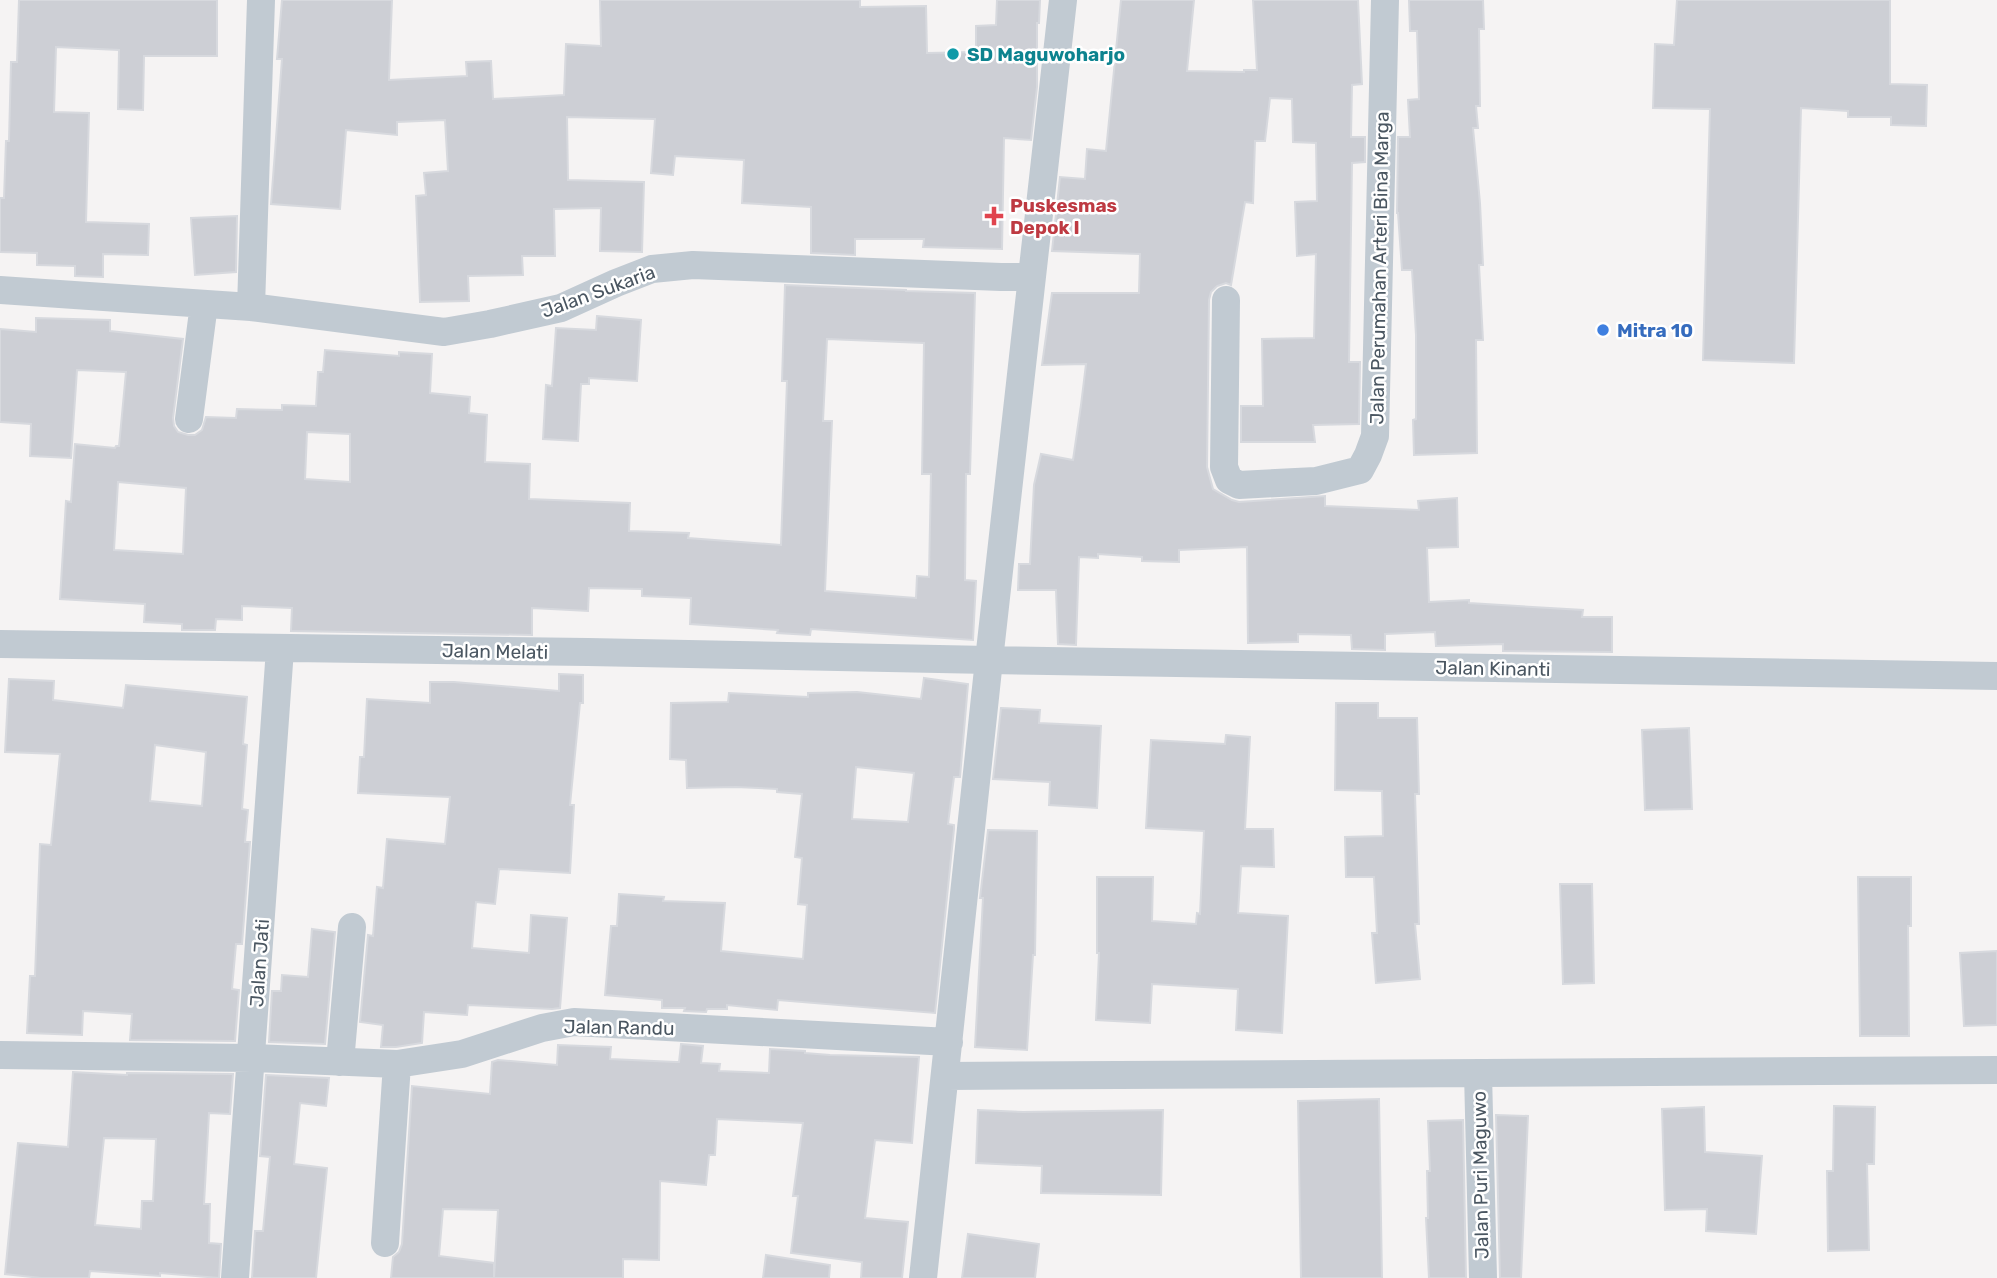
<svg xmlns="http://www.w3.org/2000/svg" width="1997" height="1278" font-family="Rubik,sans-serif">
  <rect width="100%" height="100%" fill="#f5f3f3"/>
  <path fill="#cdcfd5" stroke="#d7d9de" stroke-width="2" fill-rule="evenodd" d="M19,0H217V56H144L143,110L118,109L119,50L56,47L54,112L89,113L86,222L149,224L148,255L103,254V277L75,276V266L37,265V253L0,252V198H4L6,141H9L11,62H17Z
    M282,0H392L389,80L467,76L466,62L491,61L493,99L564,95L566,44L601,46L600,0H860V7L926,6L927,53L976,52V26L996,25L997,0H1040L1039,23H1037V87L1031,140L1004,138L1002,249L923,247L924,239H855V255L811,253V207L742,203L744,160L675,156L673,175L651,173L655,119L567,117L568,180L644,182L642,252L600,251L601,208L554,209L555,256H522L523,275L468,276L469,301L420,302L416,196L426,195L424,173L448,171L445,120L397,122V135L346,130L340,209L271,204L282,59H277Z
    M1121,0H1194L1187,71L1244,72V70H1257L1253,0H1358L1362,84L1352,85L1351,137H1365V162L1352,163L1349,362H1360L1359,424L1313,425L1315,442H1241V406H1263L1262,339L1314,338L1316,254L1297,256L1295,202L1317,201L1316,143L1293,142L1292,99L1270,98L1265,141H1255L1253,203L1245,202L1231,285L1226,283L1217,286L1211,292L1209,300L1207,467L1213,489L1232,500L1239,502L1325,496V506L1419,510L1418,501L1457,498L1458,547L1427,548L1429,602L1469,600V603L1583,610L1582,617H1612V652L1503,651V644L1436,646L1435,632L1385,634V650L1352,649L1351,635L1298,634V642L1248,643L1247,547L1179,550V562L1142,561V557L1098,554V558L1079,557L1076,645L1058,644L1056,590H1018L1019,564H1030L1034,485L1041,454L1073,460L1081,405L1086,364L1042,365L1052,293H1139L1140,254L1052,251L1060,177L1085,179L1087,149L1106,151Z
    M1409,0H1483L1484,29H1479L1480,106H1476L1478,128H1473L1480,203L1483,265H1479L1483,340H1476L1477,453L1414,455L1413,420L1416,419V335L1412,270H1402L1398,213H1397L1398,137H1410L1408,100L1419,99L1417,31H1410Z
    M1677,0H1890V84L1927,85L1926,126L1891,125V117H1848V111L1801,108L1794,363L1703,360L1710,109L1653,108L1655,44L1674,45Z
    M237,216L236,272L195,275L191,218Z
    M785,285L906,290V291L975,293L970,474H966L965,580L976,581L973,640L811,629L810,635L777,633L778,630L690,624L691,598L642,596V589L589,588L588,611L532,608V635L291,631L292,608L242,606V620L216,619L215,630H182V624L144,622L145,604L60,599L66,501L71,502L75,444L115,448L116,446H119L126,372L77,370L71,458L30,456L31,424L0,422V329L36,332V318L110,320V331L183,339L173,418L174,426L178,432L188,435H195L202,430L206,417L236,418L237,409L282,410V405L316,406L318,372H323L325,350L399,356V352L432,354L430,393L470,397L469,413L487,415L485,462L530,464L529,499L630,503L629,531L689,533L688,538L781,545L787,381H782ZM827,339L924,343L922,474H931L929,577L917,576L916,598L825,591L832,421H823ZM307,432L350,434V482L305,479ZM118,482L186,488L183,554L114,550Z
    M597,316L641,320L637,381L589,378V384H581L578,441L543,439L546,385L552,386L556,328L596,330Z
    M559,674L583,675V703H580L570,805H574L570,873L499,869L495,904L476,902L472,948L529,953L531,915L567,918L560,1008L552,1009L468,1005L467,1015L424,1012L422,1043L396,1047H381L383,1025L360,1022L368,935L373,936L377,887L383,888L387,839L445,844L450,797L358,793L360,757H364L367,699L430,703V682H454L559,691Z
    M924,678L968,684L960,777H954L948,824L954,825V829L935,1013L778,1000L777,1010L727,1005V1009H707L706,1012L684,1011L685,1008H662V1000L605,995L611,926H617L619,894L664,897L663,901L725,903L721,951L803,959L807,905L798,904L802,858L795,857L802,794L777,792V789L736,787L687,788L686,760L670,759L671,703L728,702L729,693L808,697V693L857,692L921,699ZM856,767L914,773L908,822L852,819Z
    M9,679L54,681L53,700L123,708L126,685L247,697L243,744L247,745L242,809L248,810L245,842H250L242,944H236L232,989L239,990L235,1041L130,1040L132,1014L83,1011L82,1035L27,1033L30,976H35L40,844L51,845L60,754L5,752ZM155,745L206,752L202,806L150,801Z
    M1336,703H1378V718H1417L1419,794H1415L1419,924H1415L1420,979L1376,983L1372,933H1377L1374,877H1346L1345,837L1383,836L1382,791L1335,790Z
    M1001,708L1040,710L1039,723L1101,726L1097,808L1049,805L1050,782L993,779Z
    M1689,728L1692,809L1645,810L1642,730Z
    M1226,735L1250,737L1245,829H1273L1274,867L1241,866L1238,913L1288,916L1282,1033L1236,1030L1238,989L1152,984L1150,1023L1096,1020L1099,953H1097V877H1153L1152,921L1196,924L1197,913L1200,914L1204,831L1146,828L1151,740L1225,744Z
    M988,830L1037,831L1035,955H1033L1027,1050L975,1047L983,898H980Z
    M1858,877H1911V926H1908L1909,1036H1860Z
    M1560,884H1592L1594,983L1563,984Z
    M312,929L335,932L325,1044L269,1042L272,991H281L282,975L308,977Z
    M1997,951V1025L1964,1026L1960,953Z
    M681,1044L703,1046L701,1063L720,1064L719,1071L769,1073L770,1049L805,1051V1053L830,1055L919,1057L912,1143L875,1140L865,1218L908,1222L902,1278H861L862,1262L791,1253L798,1196H793L803,1123L717,1119L715,1155H709L706,1185L660,1181L659,1260L623,1259V1278H494L498,1210L443,1209L439,1256L494,1263V1278H391L393,1257L399,1252L402,1244L412,1086L490,1094L492,1062L498,1060L557,1065L558,1045L611,1047L610,1059L676,1062H679Z
    M73,1072L127,1075V1073L233,1074L230,1114L209,1113L204,1204H210L209,1243L221,1244L219,1278L160,1273V1276L90,1271L89,1278H41L5,1274L18,1143L68,1147ZM104,1138L156,1139L153,1201H142L141,1229L95,1225Z
    M266,1075L329,1078L326,1106L300,1103L294,1164L327,1168L316,1278H252L255,1231H263L270,1157L260,1156Z
    M1379,1099L1382,1278H1301L1298,1101Z
    M1834,1106L1875,1107L1874,1164H1867L1869,1250L1828,1251L1827,1171H1833Z
    M1704,1107L1705,1152L1762,1156L1756,1234L1706,1231L1707,1209L1665,1210L1662,1109Z
    M978,1110L1023,1112L1163,1110L1161,1195L1041,1193L1042,1166L976,1163Z
    M1496,1115L1528,1116L1521,1278H1500Z
    M1463,1120L1466,1278H1429L1426,1218H1428L1427,1171H1430L1428,1121Z
    M968,1234L1039,1244L1035,1278H962Z
    M766,1255L830,1265L829,1278H763Z"/>
  <g fill="none" stroke-linecap="round" stroke-linejoin="round">
    <path stroke="#c1cad2" stroke-width="28" d="M0,290L251,307L444,332L490,324L561,308L616,283L652,269L693,265L1001,277H1031
      M1226,300L1224,467L1229,480L1239,485L1316,481L1360,470L1368,455L1375,436L1385,0
      M251,307L261,0
      M189,419L204,304
      M0,644L588,652L989,660L1997,676
      M0,1055L252,1058L397,1064L462,1054L542,1028L574,1022L949,1042
      M340,1062L352,927
      M1478,1073L1483,1278
      M946,1076L1997,1070
      M385,1243L397,1064
      M235,1278L280,649
      M923,1278L989,660L1063,0"/>
  </g>
  <circle fill="#0f9aa8" stroke="#fff" stroke-width="2.5" cx="953" cy="54" r="7"/>
  <path fill="#e0444e" stroke="#fff" stroke-width="2.5" d="M990.5 205.5h7v7h7v7h-7v7h-7v-7h-7v-7h7z"/>
  <circle fill="#3f7fe0" stroke="#fff" stroke-width="2.5" cx="1603" cy="330" r="7"/>
  <g text-anchor="middle" stroke-width="5" stroke-linejoin="round" paint-order="stroke">
    <g font-size="19" font-weight="bold" fill="#0d838f" stroke="#fff" text-anchor="start">
      <text x="967" y="61">SD Maguwoharjo</text>
    </g>
    <g font-size="19" font-weight="bold" fill="#be3a42" stroke="#fff" text-anchor="start">
      <text x="1010" y="212">Puskesmas<tspan x="1010" dy="22">Depok I</tspan></text>
    </g>
    <g font-size="19" fill="#4a5661" stroke="#fff">
      <text transform="translate(1379 268) rotate(-89)" y="7">Jalan Perumahan Arteri Bina Marga</text>
      <text transform="translate(598 291) rotate(-20)" y="7">Jalan Sukaria</text>
      <text transform="translate(495 651) rotate(1)" y="7">Jalan Melati</text>
      <text transform="translate(1493 668) rotate(1)" y="7">Jalan Kinanti</text>
      <text transform="translate(259 963) rotate(-86)" y="7">Jalan Jati</text>
      <text transform="translate(619 1027) rotate(1)" y="7">Jalan Randu</text>
      <text transform="translate(1480 1175) rotate(-91)" y="7">Jalan Puri Maguwo</text>
    </g>
    <g font-size="19" font-weight="bold" fill="#366cbe" stroke="#fff" text-anchor="start">
      <text x="1617" y="337">Mitra 10</text>
    </g>
  </g>
</svg>
